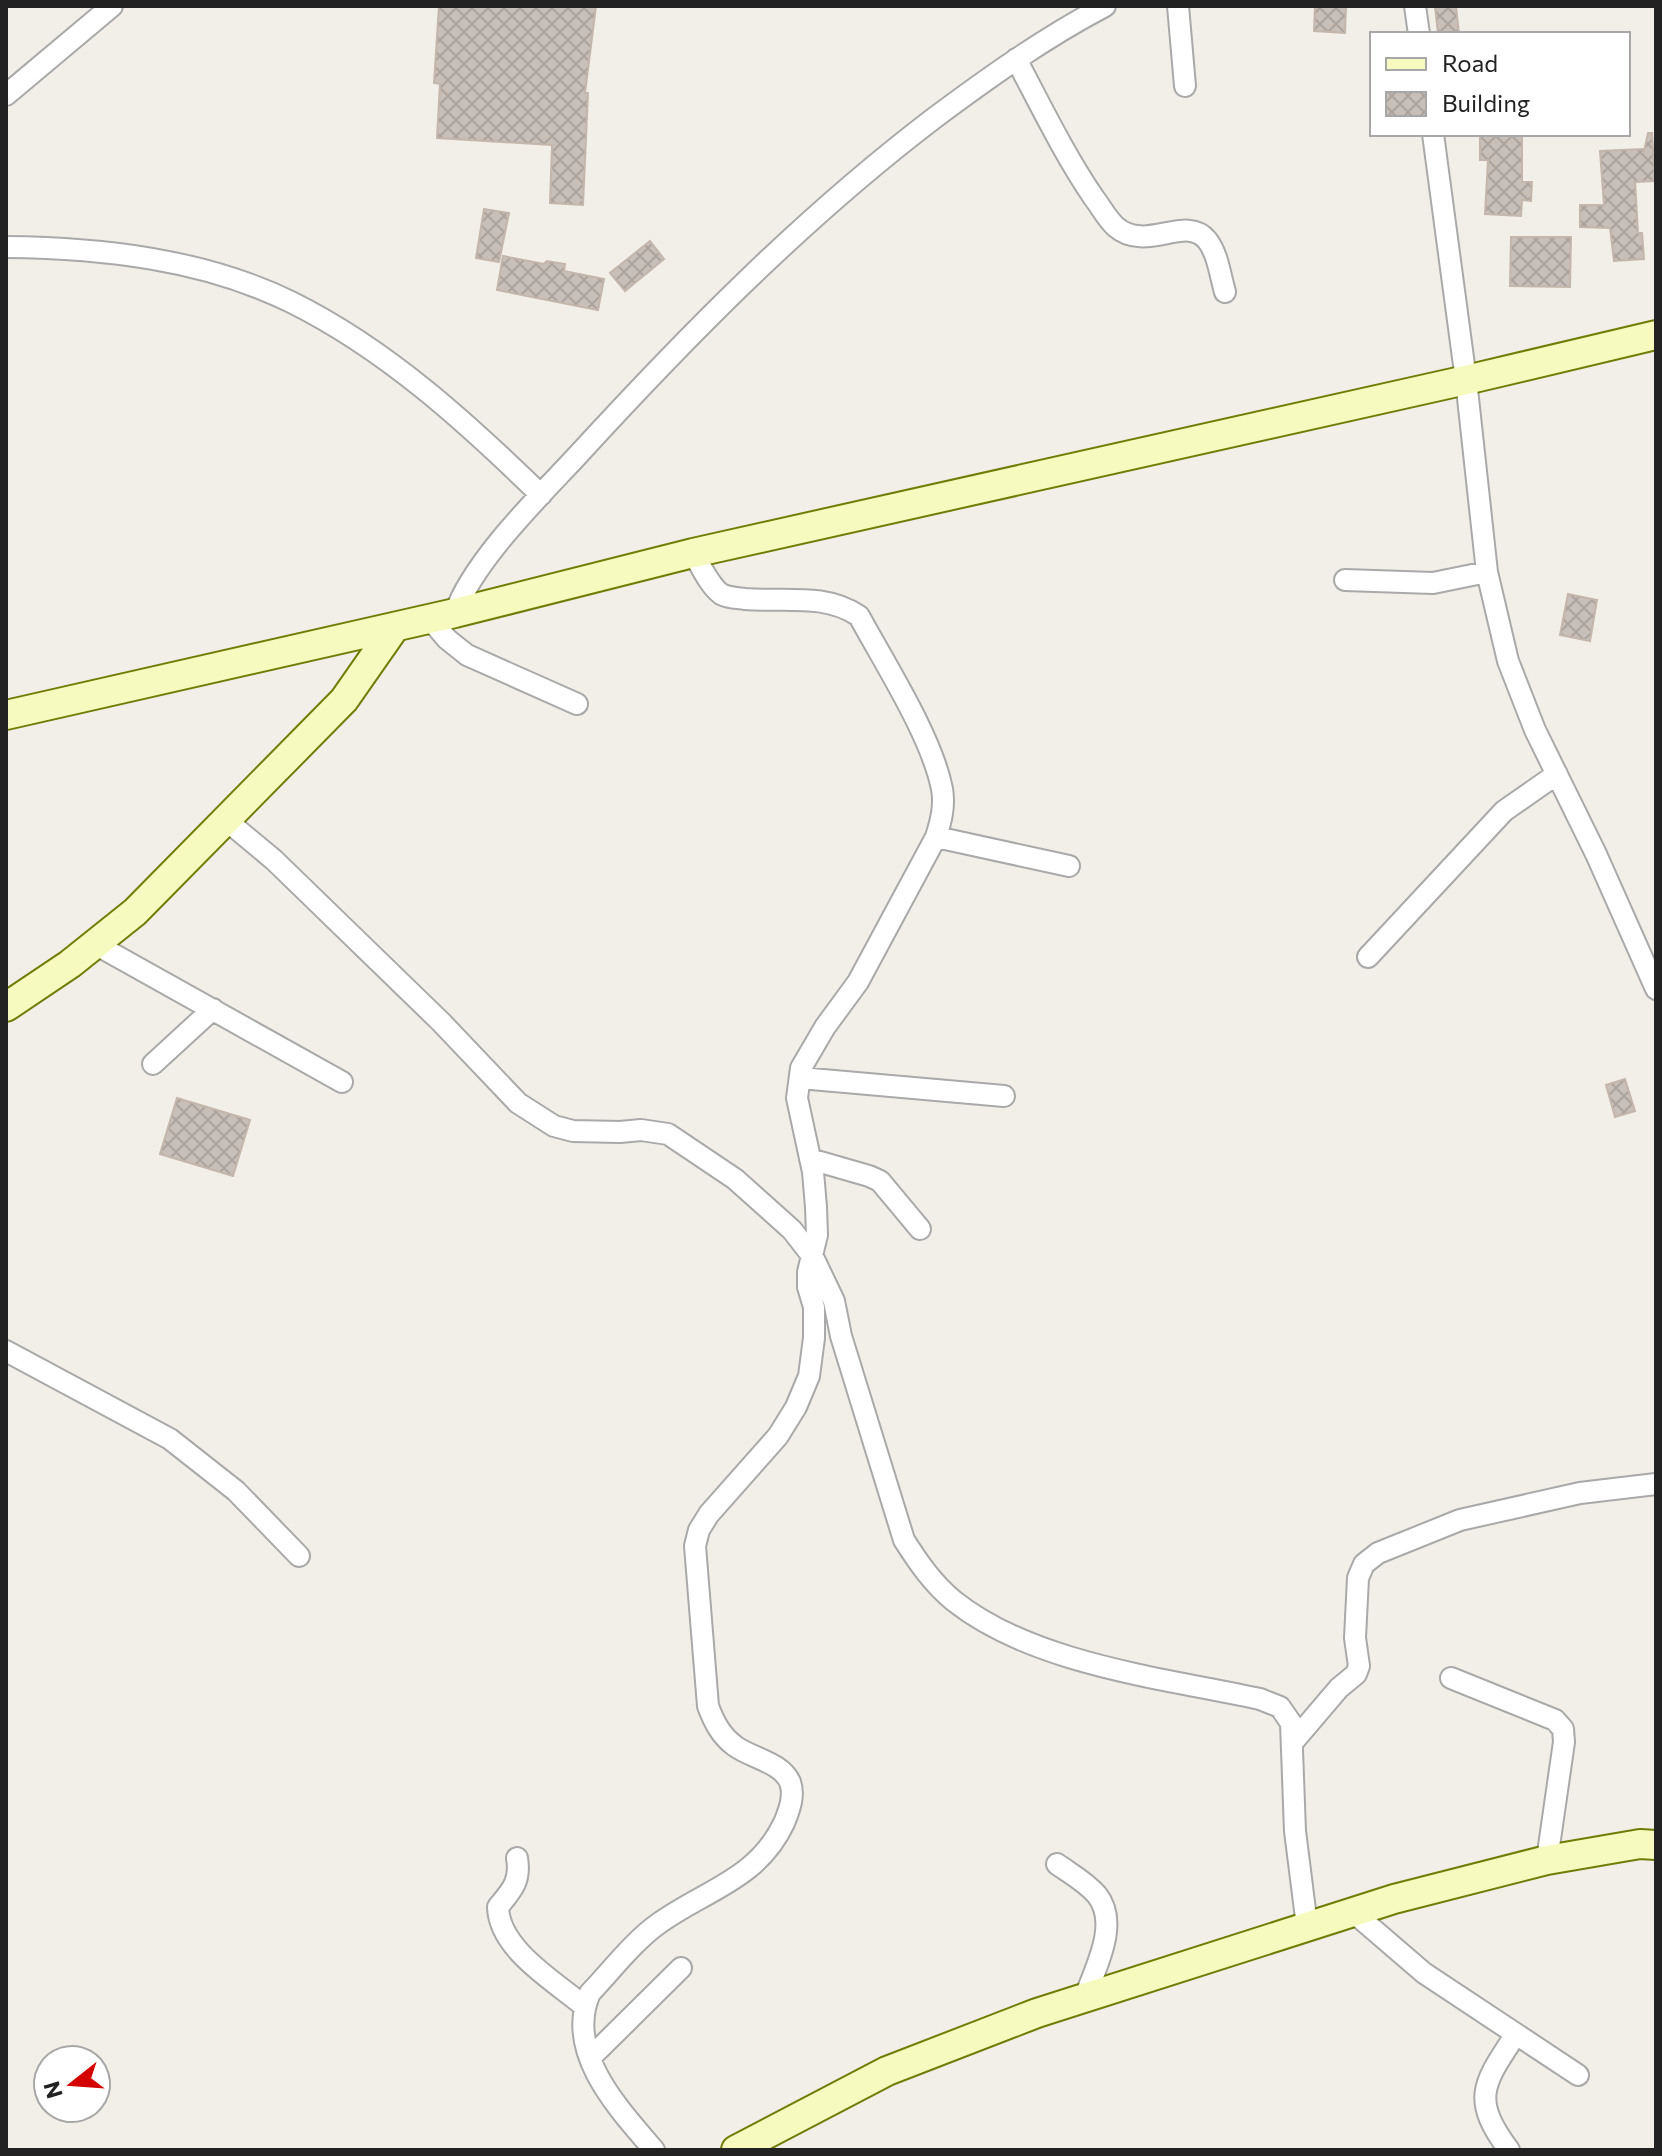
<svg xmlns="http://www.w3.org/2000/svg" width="1662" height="2156" font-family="Commissioner,sans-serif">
  <defs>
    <pattern id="building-cross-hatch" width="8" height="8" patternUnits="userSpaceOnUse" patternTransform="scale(2)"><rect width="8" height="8" fill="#c7bfb8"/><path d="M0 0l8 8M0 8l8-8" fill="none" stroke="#aba49e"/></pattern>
  </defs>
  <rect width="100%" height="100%" fill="#f2efe9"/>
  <path fill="url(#building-cross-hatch)" stroke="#c4b6ab" stroke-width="2" d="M439,6H596L585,93H588L583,205L550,203L552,145L437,138L440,84L434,83Z
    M1315,6H1346L1345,33L1314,31Z
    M1435,6H1456L1459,34H1438Z
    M1648,133H1652L1655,181L1635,182L1638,233H1642L1644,259L1614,261L1610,228L1580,227V205H1604L1600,151L1643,149L1644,151Z
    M1480,134H1522V182H1532L1531,201L1522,200L1521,216L1485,214L1488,160H1480Z
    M484,209L509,213L499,262L476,258Z
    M1511,237H1571L1570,287L1510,286Z
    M650,241L664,259L625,291L610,273Z
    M503,256L544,264L547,261L565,264L564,271L604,279L598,310L497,290Z
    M1568,594L1597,600L1590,641L1560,635Z
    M1625,1079L1635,1111L1615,1117L1606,1085Z
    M177,1098L250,1120L233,1176L160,1154Z"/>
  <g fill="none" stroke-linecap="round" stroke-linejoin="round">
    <g stroke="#a9a9a9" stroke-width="24">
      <path id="street" d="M1178,6L1185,86
        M1415,6L1419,34
        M1016,59C1041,106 1064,154 1094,198C1101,207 1107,219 1116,227C1146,253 1186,214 1207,240C1218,254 1220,275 1225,292
        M6,95L112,6
        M1433,134L1466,380L1487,572L1508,661L1535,730L1596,854L1656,989
        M6,247C102,248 203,259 291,302C386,349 466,422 541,495
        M1345,580L1433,583L1487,572
        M455,613C473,561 539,497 577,456C688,335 802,219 933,119C988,78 1044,38 1105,6
        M430,619L447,639L467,655L577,704
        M226,820L274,860L441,1022L518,1103L554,1126L573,1131L620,1132L641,1130L668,1134L735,1179L792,1230L813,1257L834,1301L841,1336L904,1540C918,1562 933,1584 954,1601C1033,1664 1163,1678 1260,1699L1280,1707L1291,1723L1295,1831L1307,1926
        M936,837L1069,866
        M95,944L342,1082
        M1368,957L1504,811L1557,774
        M153,1064L213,1009
        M800,1078L1004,1096
        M810,1159L869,1176L880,1181L920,1229
        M6,1351L170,1439L236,1491L299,1556
        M1451,1678L1555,1720L1563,1729L1564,1742L1547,1860
        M1293,1742L1339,1688L1356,1674L1359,1666L1355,1638L1358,1578L1364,1564L1378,1553L1460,1520L1580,1493L1656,1484
        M517,1858C521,1881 512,1890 498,1907C499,1949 554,1981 584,2006
        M1057,1864C1071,1874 1086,1882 1097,1895C1120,1924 1095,1968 1085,1997
        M1353,1912L1424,1973L1578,2075
        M591,2057L681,1968
        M654,2150C619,2109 564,2052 590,1993C611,1971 634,1941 658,1924C705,1890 757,1880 784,1823C789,1811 795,1796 790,1782C781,1762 751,1758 735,1746C721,1736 714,1722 708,1706L695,1546L699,1530L709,1514L778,1436L796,1407L809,1376L814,1338V1307L808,1287V1272L817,1235L816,1207L813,1172L797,1098L801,1068L825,1027L858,982L936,837C941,821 945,806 942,789C932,737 885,664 859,616C825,593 785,602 745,599C738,598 728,598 721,594C709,585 701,566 693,553
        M1509,2150C1470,2098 1484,2083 1516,2034"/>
    </g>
    <g stroke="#707d05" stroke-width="32">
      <path id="secondary" d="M6,715L455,613L693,553L1466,380L1656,335
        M6,1007L70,964L135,912L344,700L395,627
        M736,2150L887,2071L1037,2013L1394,1899L1547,1860L1640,1844L1656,1845"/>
    </g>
    <use href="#street" stroke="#fff" stroke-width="20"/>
    <use href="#secondary" stroke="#f7fabf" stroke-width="28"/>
  </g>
  <rect width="1662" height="2156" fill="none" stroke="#222222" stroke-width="16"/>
  <rect x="1370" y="32" width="260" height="104" fill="#ffffff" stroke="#a7a7a7" stroke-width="2"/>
  <rect x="1386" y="58" width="40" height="12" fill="#f7fabf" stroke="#a7a7a7" stroke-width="2"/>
  <text x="1442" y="72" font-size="24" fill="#222222">Road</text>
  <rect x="1386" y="92" width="40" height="24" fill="url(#building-cross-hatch)" stroke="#a7a7a7" stroke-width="2"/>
  <text x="1442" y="112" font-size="24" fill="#222222">Building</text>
  <g transform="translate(72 2084) rotate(253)"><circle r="38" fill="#ffffff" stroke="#a7a7a7" stroke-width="2"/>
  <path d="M0-6L14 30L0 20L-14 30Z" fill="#d40000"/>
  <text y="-12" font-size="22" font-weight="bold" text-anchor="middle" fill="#222222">N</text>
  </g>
</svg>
